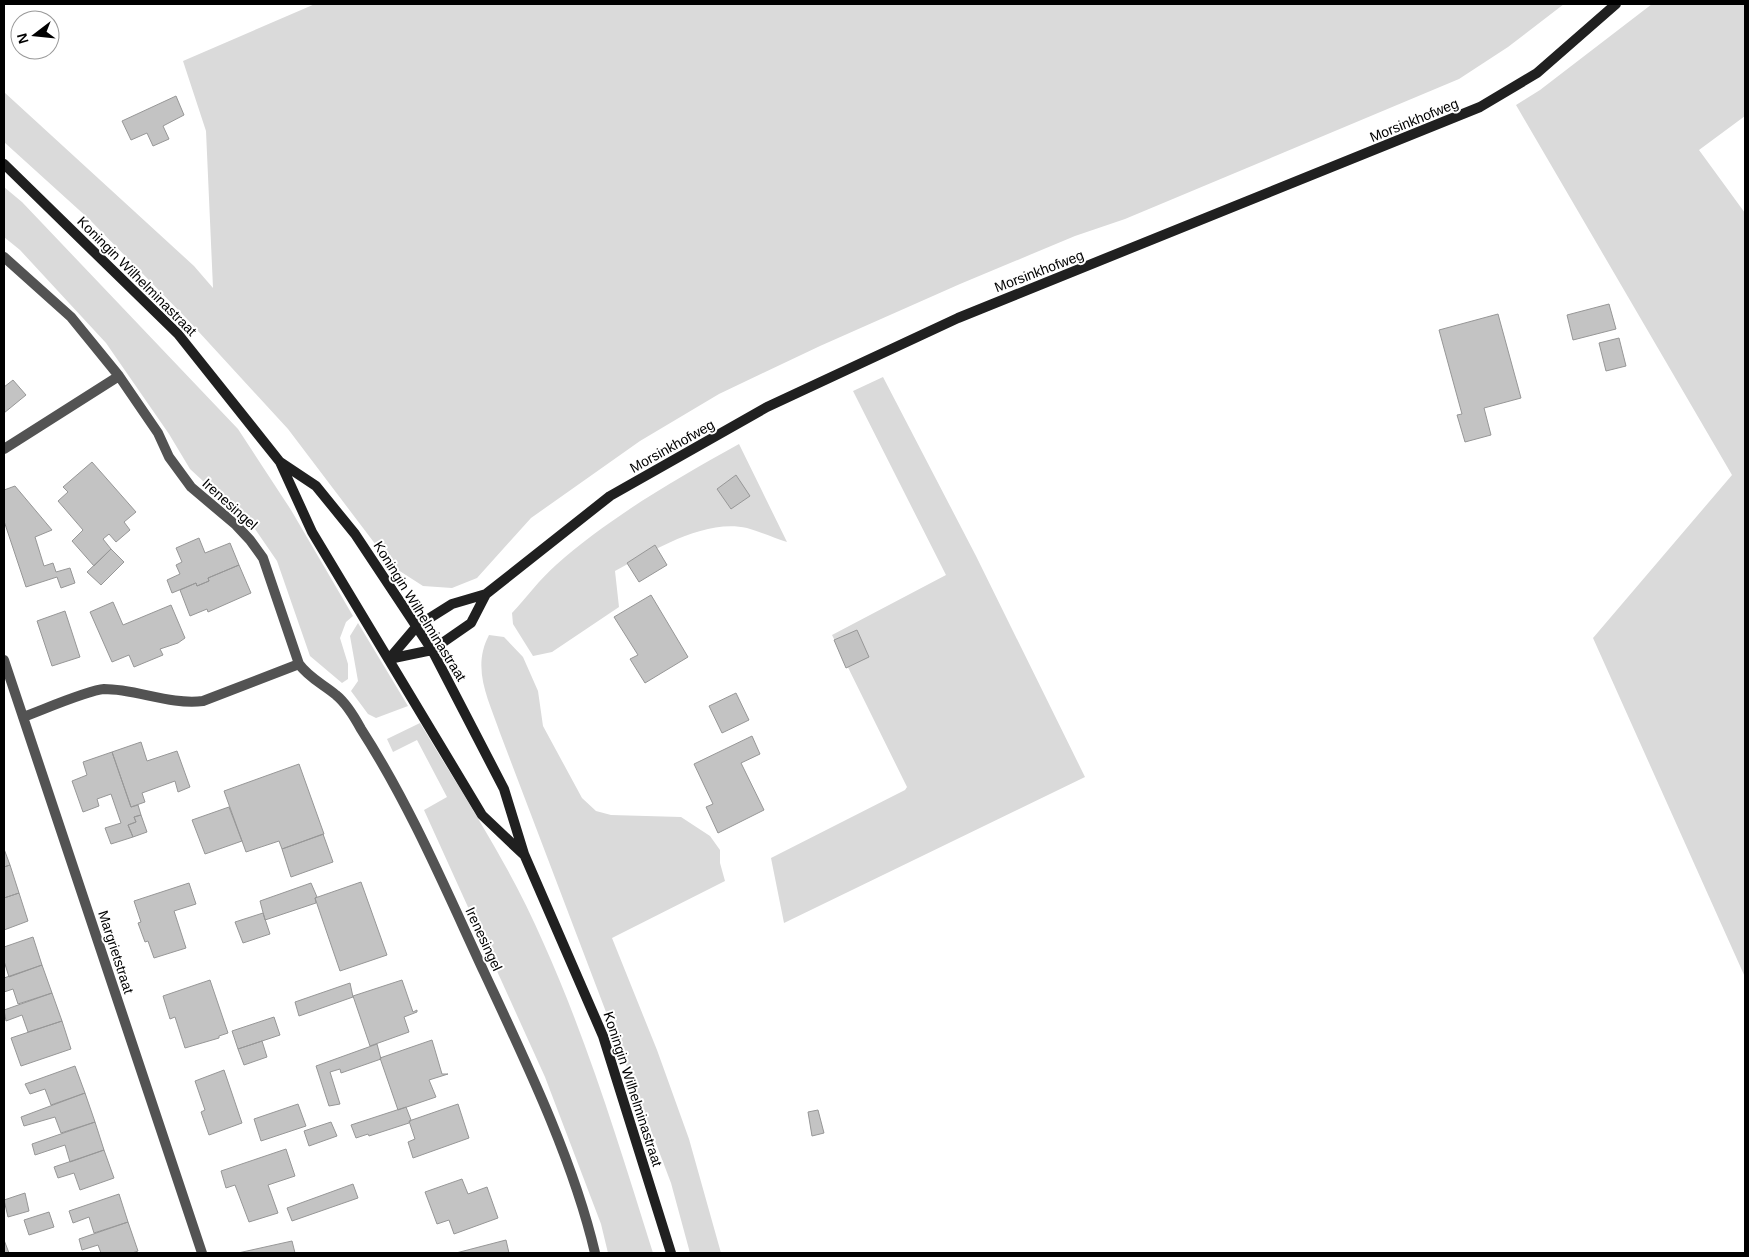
<svg xmlns="http://www.w3.org/2000/svg" width="1749" height="1257" font-family="Arial,sans-serif">
  <rect width="100%" height="100%" fill="#fff"/>
  <path fill="#dadada" d="M315,4H1564L1508,47L1459,79L1125,219L1075,236L960,284L820,346L719,394L640,441L531,518L477,578L452,588L423,586L395,568L382,553L288,429L187,319L89,219L4,142V92L194,266L213,288L206,131L183,61Z
    M1652,4H1745V116L1699,150L1745,213V977L1593,638L1732,475L1516,105L1540,90Z
    M4,187L22,202L238,429L291,510L353,616L346,622L340,638L348,664V679L342,683L310,656L277,561L246,516L217,494L190,469L169,434L106,343L20,250L4,237Z
    M883,377L976,556L1085,777L784,923L771,858L905,790L907,787L832,635L946,575L853,391Z
    M739,444L787,542C774,538 761,532 747,528C704,518 651,552 615,571L619,607L552,652L533,656L513,624L512,613C527,597 540,579 556,565C610,517 676,479 739,444Z
    M358,623L408,706L376,718L368,714L351,691L358,681L350,636Z
    M489,635L504,637L523,657L538,691L543,726L582,798L596,811L611,815L681,817L710,836L720,850V863L725,881L612,938L657,1050L689,1139L721,1253H690L671,1183L500,733C489,700 471,669 489,635Z
    M420,723C463,795 510,865 543,942C588,1042 620,1148 653,1253H608L601,1224L545,1077L424,810L447,797L417,740L393,752L387,739Z"/>
  <path fill="#c3c3c3" stroke="#979797" d="M176,96L184,115L163,126L169,139L153,146L147,133L131,140L122,121Z
    M1609,304L1616,329L1573,340L1567,315Z
    M1498,314L1521,398L1484,408L1491,435L1465,442L1457,415L1462,414L1439,330Z
    M1619,338L1626,366L1606,371L1599,343Z
    M13,380L26,395L4,413V387Z
    M92,462L136,512L124,522L130,530L116,542L109,534L103,539L111,549L94,566L72,541L83,530L58,501L68,492L63,487Z
    M736,475L750,496L731,509L717,489Z
    M15,486L52,530L35,537L44,566L53,563L56,572L70,568L75,583L61,588L57,577L26,587L4,521V490Z
    M199,538L205,553L230,543L239,565L208,578L209,581L197,586L196,583L172,593L167,580L180,574L176,565L182,562L176,548Z
    M655,545L667,565L639,582L627,563Z
    M111,549L124,562L101,585L87,572Z
    M239,565L251,593L208,612L207,609L190,616L180,590L196,583L197,586L209,581L208,578Z
    M651,595L688,657L645,683L630,659L638,655L614,617Z
    M113,602L123,625L171,605L185,638L178,643L160,649L163,655L134,667L129,655L112,662L90,612Z
    M65,611L80,657L52,666L37,621Z
    M857,630L869,657L846,668L834,640Z
    M736,693L749,720L722,733L709,706Z
    M752,736L760,754L741,763L764,810L718,833L706,807L713,804L694,764Z
    M141,742L147,761L177,751L190,787L178,792L175,781L142,793L145,802L131,807L112,752Z
    M112,752L131,807L138,805L141,815L134,817L136,822L128,825L133,837L111,844L105,828L121,823L111,794L97,799L99,806L83,812L72,781L87,775L83,762Z
    M299,764L324,834L282,849L279,841L246,852L224,791Z
    M229,807L242,841L205,854L192,820Z
    M141,815L147,832L133,837L128,825L136,822L134,817Z
    M323,834L333,862L291,877L282,849Z
    M4,849L10,865L4,867Z
    M10,865L19,893L4,898V867Z
    M361,882L387,955L340,971L315,898Z
    M189,883L196,904L174,911L186,948L154,958L148,941L145,942L138,923L141,922L134,901Z
    M311,883L317,897L315,898L316,903L265,920L260,901Z
    M19,893L28,921L4,930V898Z
    M263,913L270,934L243,943L235,922Z
    M33,937L42,965L9,977L4,961V947Z
    M42,965L52,993L18,1004L13,989L4,992V978Z
    M210,980L228,1033L219,1036V1038L185,1048L175,1017L170,1019L163,996Z
    M402,980L413,1012L417,1010V1012L404,1017L409,1032L370,1046L353,996Z
    M350,983L353,997L299,1016L295,1002Z
    M52,993L62,1021L28,1032L22,1015L6,1021L4,1010Z
    M274,1017L280,1035L238,1049L232,1031Z
    M62,1021L71,1049L21,1066L11,1038Z
    M432,1040L442,1074H448L429,1080L436,1097L398,1110L380,1058Z
    M262,1041L267,1057L244,1065L238,1049Z
    M377,1044L381,1059L341,1073L340,1069L330,1072L340,1104L329,1106L316,1066Z
    M75,1066L85,1093L51,1105L45,1089L30,1094L25,1084Z
    M224,1070L242,1123L209,1135L201,1112L205,1110L195,1081Z
    M85,1093L95,1122L61,1133L55,1117L24,1126L21,1117Z
    M298,1104L306,1126L261,1141L254,1119Z
    M458,1104L469,1138L413,1158L408,1142L415,1139L409,1121Z
    M406,1107L411,1120L409,1123L369,1136L368,1134L356,1138L351,1125Z
    M818,1110L824,1133L812,1136L808,1112Z
    M95,1122L104,1150L70,1162L65,1145L35,1155L32,1144Z
    M331,1122L337,1136L309,1146L304,1131Z
    M286,1149L295,1176L268,1185L278,1213L249,1222L235,1185L226,1188L221,1171Z
    M104,1150L114,1178L80,1190L74,1173L58,1178L54,1167Z
    M462,1179L468,1194L487,1187L498,1218L454,1234L449,1220L437,1224L425,1192Z
    M353,1184L358,1198L292,1221L287,1208Z
    M25,1193L29,1211L8,1217L4,1200Z
    M119,1194L128,1222L94,1233L89,1217L73,1223L69,1211Z
    M49,1212L54,1227L29,1235L24,1220Z
    M128,1222L138,1251L132,1253H101L98,1245L82,1250L79,1239Z
    M4,1240L9,1253H4Z
    M506,1240L509,1253H456Z
    M292,1241L295,1253H238Z"/>
  <g fill="none" stroke-linecap="round" stroke-linejoin="round">
    <path stroke="#535353" stroke-width="10" d="M4,257L71,317L119,376L158,433L169,457L191,487L236,525L250,540L263,558L299,664
      M4,449L119,376
      M4,660L202,1253
      M23,717C40,711 88,690 104,689C137,689 169,705 203,701L299,664C309,678 323,684 336,695C346,703 355,718 361,729C410,805 446,890 484,972C525,1060 573,1159 595,1253"/>
    <path stroke="#202020" stroke-width="10" d="M4,164L178,334L280,462L312,532L482,815L523,854
      M280,462L316,486L355,534L432,650L504,789L524,854L603,1036L671,1253
      M389,659L417,626L452,604L486,594L610,496L767,407L958,318L1480,107L1537,73L1616,4
      M389,659L432,650L471,623L486,594"/>
  </g>
  <g text-anchor="middle" stroke-width="4" stroke-linejoin="round" paint-order="stroke">
    <g font-size="14" fill="#000" stroke="#fff">
      <text transform="translate(1414 120) rotate(-22)" y="5">Morsinkhofweg</text>
      <text transform="translate(1039 271) rotate(-21)" y="5">Morsinkhofweg</text>
      <text transform="translate(137 276) rotate(45)" y="5">Koningin Wilhelminastraat</text>
      <text transform="translate(672 446) rotate(-29)" y="5">Morsinkhofweg</text>
      <text transform="translate(230 504) rotate(42)" y="5">Irenesingel</text>
      <text transform="translate(420 611) rotate(58)" y="5">Koningin Wilhelminastraat</text>
      <text transform="translate(484 939) rotate(65)" y="5">Irenesingel</text>
      <text transform="translate(116 952) rotate(72)" y="5">Margrietstraat</text>
      <text transform="translate(633 1089) rotate(72)" y="5">Koningin Wilhelminastraat</text>
    </g>
  </g>
  <rect width="1749" height="1257" fill="none" stroke="#000000" stroke-width="10"/>
  <g transform="translate(35 35) rotate(254)"><circle r="24" fill="#ffffff" stroke="#999999"/>
  <path d="M0-4L9 19L0 12L-9 19Z" fill="#000000"/>
  <text y="-8" font-size="14" font-weight="bold" text-anchor="middle" fill="#000000">N</text>
  </g>
</svg>
